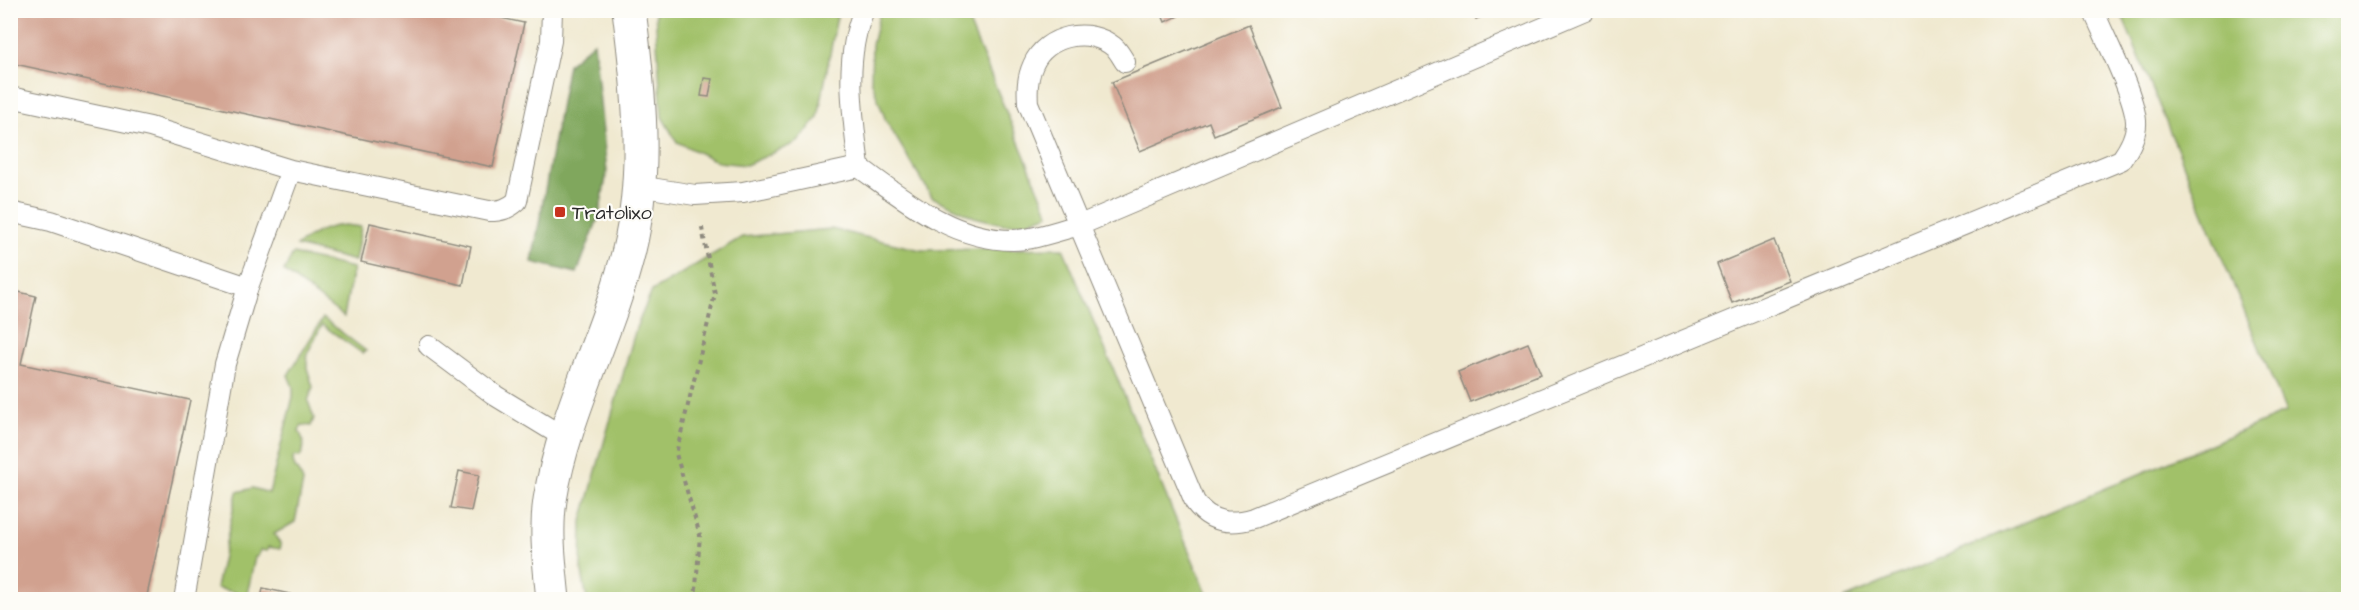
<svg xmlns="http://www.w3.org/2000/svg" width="2359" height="610" font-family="'Architects Daughter',sans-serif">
  <rect width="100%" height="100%" fill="#fdfcf7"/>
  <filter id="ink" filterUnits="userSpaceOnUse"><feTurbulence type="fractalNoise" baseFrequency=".0167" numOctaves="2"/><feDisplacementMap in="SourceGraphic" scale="12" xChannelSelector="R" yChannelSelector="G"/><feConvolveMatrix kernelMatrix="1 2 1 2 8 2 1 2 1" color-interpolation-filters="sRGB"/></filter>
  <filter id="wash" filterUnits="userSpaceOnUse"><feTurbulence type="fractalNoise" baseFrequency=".008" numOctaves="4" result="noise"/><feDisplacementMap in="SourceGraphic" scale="24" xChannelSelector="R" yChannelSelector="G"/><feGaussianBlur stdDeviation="1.35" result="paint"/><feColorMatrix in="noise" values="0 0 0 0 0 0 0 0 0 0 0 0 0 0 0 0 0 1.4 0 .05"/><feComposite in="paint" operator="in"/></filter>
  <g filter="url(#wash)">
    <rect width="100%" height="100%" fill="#f0e9d0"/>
    <path fill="#a1c169" stroke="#66764a" stroke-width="1.5" d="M655,11H838L818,118L798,142L746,165L718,162L677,142L662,117Z
      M880,11H964L1049,214L1025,223L1003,224L974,217L932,197L886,121L871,80L872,45Z
      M2120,11H2348V599H1844L2286,412Z
      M345,225L361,227L355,261L296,246C311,235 325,226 345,225Z
      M831,229L921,250L1063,248L1209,599L587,600L581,567L582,521L636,328L652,291L742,237Z
      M293,254L353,268L344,317L284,271Z
      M323,318L366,351L362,353L322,325L307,354V368L313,387L308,401L314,418L311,426L302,425L299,431C304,440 306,448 300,457L294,456C290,467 301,472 303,482L295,522L274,534L281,545L280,549L268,547L267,551L260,550L258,556L255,557L247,595L216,588L237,492L253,488L269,493L293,397V387L288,375Z"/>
    <path fill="#80a75d" stroke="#566944" stroke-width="1.5" d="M594,42L607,172L599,216L577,273L532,262L568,64Z"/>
    <g id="blocks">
      <path fill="#d1a18f" d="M10,10H465L524,23L493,167L10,63Z
        M1160,10H1176L1178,16L1165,22Z
        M1472,10H1497V11L1476,19Z
        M1249,25L1282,107L1214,135L1209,122L1140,151L1112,82Z
        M704,78L712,79L709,97L701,96Z
        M370,223L471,246L463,285L361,262Z
        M1774,240L1790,281L1732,303L1717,264Z
        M10,290L36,296L21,364L190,400L146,600H10Z
        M1528,343L1541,374L1470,402L1458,372Z
        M459,471L479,475L471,511L451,508Z
        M263,588L312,599V600H261Z"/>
    </g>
  </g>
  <g filter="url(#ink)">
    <use href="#blocks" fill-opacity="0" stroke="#8e8a7e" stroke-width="1.5"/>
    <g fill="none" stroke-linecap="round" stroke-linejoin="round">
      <g stroke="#8e8a7e" stroke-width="22">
        <path id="lane" d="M1125,62C1122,58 1119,51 1114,47C1089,26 1046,35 1033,65C1027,78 1027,90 1028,103L1195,502C1210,523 1230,525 1254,518L2121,160C2129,149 2137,135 2136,121C2134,94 2105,38 2093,10
          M10,97L150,127L291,170L489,211C501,211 508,209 517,201L551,41L552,10
          M859,167C853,116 843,59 864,10
          M638,186L695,195L743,192L859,167C905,200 953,240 1013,240C1035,240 1059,230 1080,225L1585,10
          M10,212L51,221L248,287L291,170
          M429,346L496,396L565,438
          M184,600L225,364L248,287"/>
      </g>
      <g stroke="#8e8a7e" stroke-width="35">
        <path id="street" d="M553,600C550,567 545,533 550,500C564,413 608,335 629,250C648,173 639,88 629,10"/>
      </g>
      <path stroke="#8e8a7e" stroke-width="4" stroke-dasharray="4.5 4.5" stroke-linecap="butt" d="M695,600L700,535L676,454L715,294L701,223"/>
      <use href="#lane" stroke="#fff" stroke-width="20"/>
      <use href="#street" stroke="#fff" stroke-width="33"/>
    </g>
  </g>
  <rect fill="#c8321e" stroke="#fdfcf7" stroke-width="2" x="554" y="206" width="12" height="12" rx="3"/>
  <g text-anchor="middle" stroke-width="4.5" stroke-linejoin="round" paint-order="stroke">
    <g font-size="20" fill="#2b2b2b" stroke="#fdfcf7" text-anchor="start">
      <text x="572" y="219">Tratolixo</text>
    </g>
  </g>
  <rect width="2359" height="610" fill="none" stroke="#fdfcf7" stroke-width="36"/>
</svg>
